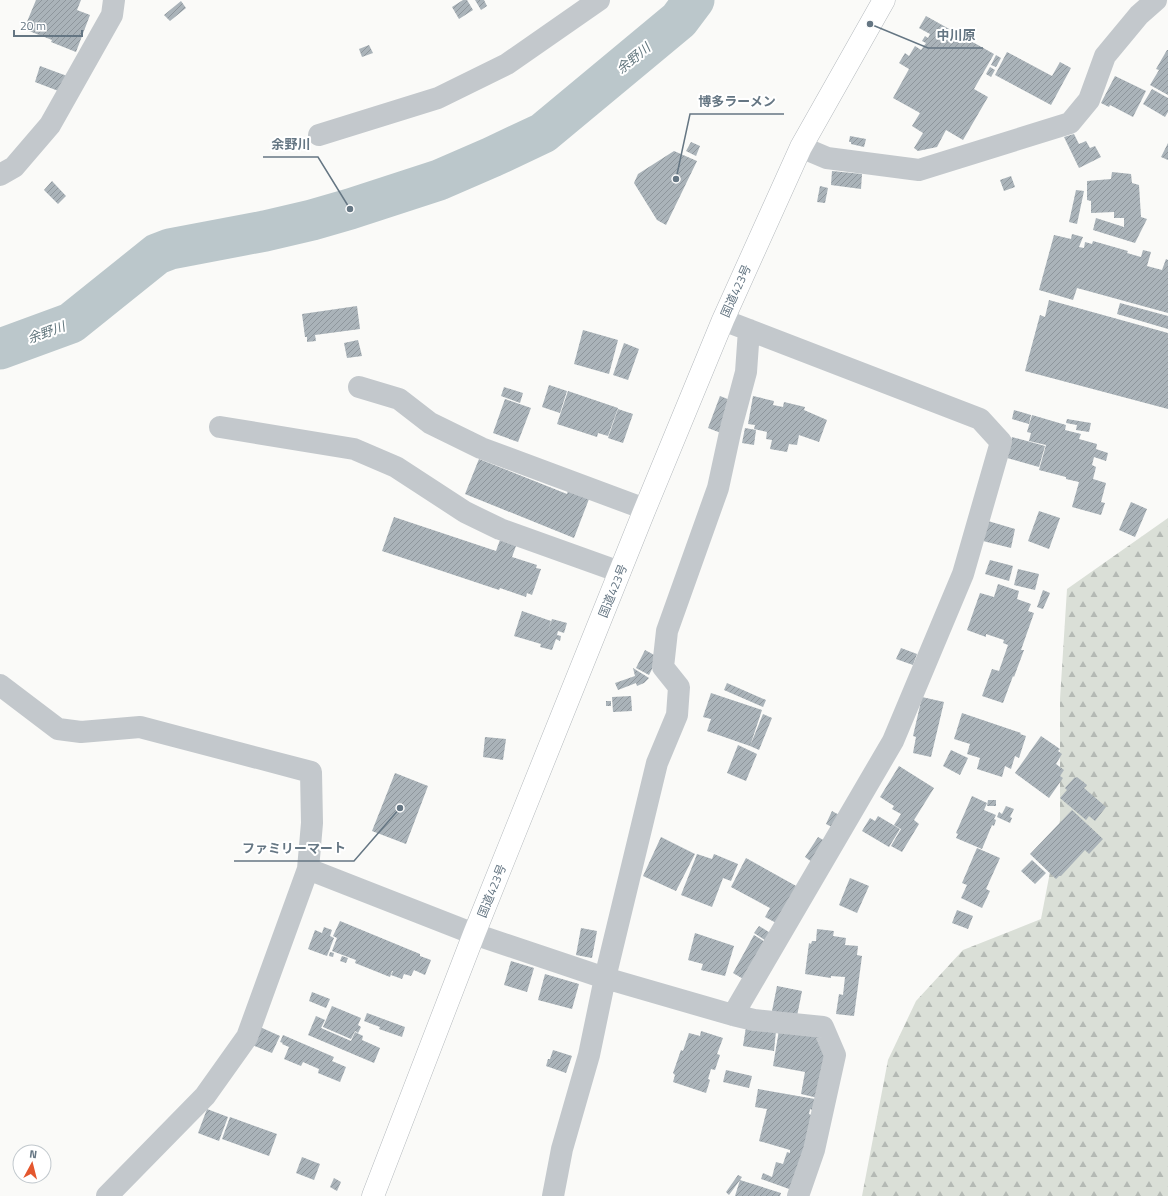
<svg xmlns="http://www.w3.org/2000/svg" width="1168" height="1196" font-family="'Titillium Web','Noto Sans JP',sans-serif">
  <defs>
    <pattern id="forest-firs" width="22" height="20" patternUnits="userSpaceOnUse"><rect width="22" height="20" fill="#dadfd7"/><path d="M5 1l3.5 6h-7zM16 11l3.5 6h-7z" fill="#b4b9b4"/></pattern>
    <pattern id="building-hatch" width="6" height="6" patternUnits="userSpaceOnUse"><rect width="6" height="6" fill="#aab3b9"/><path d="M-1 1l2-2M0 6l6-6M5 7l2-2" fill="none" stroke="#8e969c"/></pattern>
  </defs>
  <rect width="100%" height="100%" fill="#fafaf8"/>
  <path fill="url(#forest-firs)" d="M1168,518V1196H862L888,1060L916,1001L963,950L1041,919L1060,820V699L1067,589Z"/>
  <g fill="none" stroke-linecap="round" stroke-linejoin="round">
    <path stroke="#bbc7cb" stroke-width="41" d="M0,349L71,323L157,254L170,249L265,231L312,220L350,209L439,180L492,157L543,133L679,20L694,0"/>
  </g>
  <path fill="url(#building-hatch)" d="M36,0H81L77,10L90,15L76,52L51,42L52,40L24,29Z
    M463,0H467L473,10L459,19L452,7Z
    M475,0H484L487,6L481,10Z
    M181,1L186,8L170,21L164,15Z
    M926,16L994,54L974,89L988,97L963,140L946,130L937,147L918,151L914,148L923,133L912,126L920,113L893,98L909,69L899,63L905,53L909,56L915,46L921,50L926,43L922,41L925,36L928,38L930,34L919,28Z
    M369,45L373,53L362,57L359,49Z
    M1167,50H1168V95L1150,85L1159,70L1156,69Z
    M1007,52L1052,76L1060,62L1071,68L1051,105L995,75Z
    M996,55L1001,58L996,67L991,65Z
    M40,66L67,76L61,92L35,82Z
    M990,67L995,70L991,77L986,74Z
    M1115,76L1146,91L1133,117L1110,105L1109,107L1101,103Z
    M1152,89L1168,98V112L1165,117L1143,104Z
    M1074,134L1079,144L1086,141L1090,148L1095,146L1101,157L1079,168L1064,137Z
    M850,136L866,139L864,147L851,144V142H849Z
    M691,142L700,146L696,156L686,151Z
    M1168,143V160L1161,157Z
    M674,151L697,161L666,225L657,220L634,183L638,174Z
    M832,171L862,174L861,189L831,185Z
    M1112,172L1131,174L1132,183L1139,185L1141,217L1147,219L1135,243L1093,230L1096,218L1124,227V218H1114V212L1091,213V201L1087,200V181L1111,179Z
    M1011,176L1015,187L1004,191L1000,180Z
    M52,181L66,196L58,204L44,190Z
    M820,186L828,188L825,203L817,202Z
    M1076,190L1084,191L1077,224L1069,222Z
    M1072,234L1083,237L1079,247L1084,248L1085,242L1092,244L1093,241L1128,251L1127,253L1141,257L1143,250L1151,252L1147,266L1162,270L1166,259L1168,260V313L1077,288L1073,300L1039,290L1054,235L1071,239Z
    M1049,300L1168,333V409L1025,371L1040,315L1045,317Z
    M1120,303L1168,316V329L1117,314Z
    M357,306L360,329L315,335L316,341L307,342V337H305L302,314Z
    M583,330L618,340L609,374L574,364Z
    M358,340L362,356L347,358L344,343Z
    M624,343L639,349L628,380L613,375Z
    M549,385L567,391L560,413L542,407Z
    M504,387L523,393L520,403L501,396Z
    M568,391L618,408L608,436L598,433L597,437L557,424Z
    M720,396L730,400L721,433L708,428Z
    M753,396L774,401L773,405L783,407L784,402L805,407L804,410L827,420L819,442L799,435L797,445L789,444L787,452L770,449L772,440L766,439L767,432L754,429L755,425L748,424Z
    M505,399L531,408L518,442L493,433Z
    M618,409L633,414L623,443L608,438Z
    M1014,410L1031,415L1029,424L1012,419Z
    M1032,415L1066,425L1065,430L1081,434L1079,439L1097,444L1096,449L1108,453L1106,461L1094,457L1092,465L1096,467L1093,479L1106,483L1101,502L1105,503L1101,515L1072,507L1079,482L1066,479V477L1039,470L1046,445L1029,441L1031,433L1027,432Z
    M1067,419L1091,423L1089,432L1076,430L1077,425L1066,423Z
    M745,428L756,430L754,445L742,443Z
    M1012,437L1045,446L1039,467L1007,458Z
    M479,459L567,494L568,491L589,499L574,538L465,494Z
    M1131,502L1147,509L1135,537L1119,530Z
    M1039,511L1060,518L1049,549L1028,541Z
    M394,517L496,551L500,540L516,546L512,557L537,565L536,568L541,569L532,595L527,593L526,597L500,588L499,590L382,551Z
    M988,521L1015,529L1011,548L983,541Z
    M990,560L1013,566L1009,581L985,574Z
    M1018,569L1039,574L1035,590L1014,585Z
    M998,584L1019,591L1017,599L1031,604L1028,611L1034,613L1021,650H1024L1014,677L1013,676L1003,703L982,696L992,669L999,671L1008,645L1003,643L1004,640L986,634V637L967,630L980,593L994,597Z
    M1043,590L1050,593L1043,609L1037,607Z
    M522,611L551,621L548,631L552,619L567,623L564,633L558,631L557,635L561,636L560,641L556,639L552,650L540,647L541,644L514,636Z
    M901,648L917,654L913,665L896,659Z
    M645,650L658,657L649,675L636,668Z
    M633,668L649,678L644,683L637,686L636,683L618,690L615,683L635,676Z
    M727,683L766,700L763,707L724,690Z
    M711,693L762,710L750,746L707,731L711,719L703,717Z
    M631,696L632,711L613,712L612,697Z
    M922,697L944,702L931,757L913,753L916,737L913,736Z
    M606,701H611V706H606Z
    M962,713L1021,733L1020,734L1026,736L1019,758L1015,756L1011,769L1005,766L1002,777L977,769L980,758L967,754L970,744L954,739Z
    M763,714L772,718L759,750L750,746Z
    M1041,736L1060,749L1058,751L1062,754L1056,764L1064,770L1060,776L1063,778L1049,798L1015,773Z
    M485,737L506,739L503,760L483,757Z
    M738,745L757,754L746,781L727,773Z
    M951,750L968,758L960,775L943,766Z
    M899,766L934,788L914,820L919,824L902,852L891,846L901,829L894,825L901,814L892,809L894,806L880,797Z
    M395,773L428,786L406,844L372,831Z
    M1075,777L1076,778L1077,777L1087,785L1084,788L1106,807L1095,821L1089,816L1086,820L1060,798L1067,790L1065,788Z
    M972,796L987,803L984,810L996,815L994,819L996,820L994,826L992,825L982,849L956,838L958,834L956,833Z
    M988,800H996V806H987Z
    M1006,806L1014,809L1010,817L1012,818L1010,823L997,817L999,812L1002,814Z
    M1072,810L1103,839L1089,854L1085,850L1061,876H1059L1056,879L1030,854Z
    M832,811L841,816L834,828L826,824Z
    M878,816L900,829L889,847L862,831L870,818L875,821Z
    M661,837L695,854L676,891L643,876Z
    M818,837L825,841L812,862L805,857Z
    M977,848L1000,858L986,889L990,891L982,908L961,898L967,885L962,883Z
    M697,854L712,859L714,854L738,864L731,881L723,878L712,907L681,895Z
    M746,858L798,887L778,924L765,917L770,908L731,887Z
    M1032,860L1046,873L1035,884L1021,871Z
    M850,878L869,886L857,913L839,905Z
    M957,910L973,916L968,929L952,923Z
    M340,921L420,954V956L431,960L425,975L414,970L411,976L404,974L402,979L391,975L393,971H392L390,977L355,963L356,960L332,951L337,938L333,936Z
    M759,926L772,934L768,942L754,933Z
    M324,927L332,930L330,936L334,938L327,956L308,949L315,930L322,933Z
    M581,928L597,931L592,958L576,955Z
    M817,929L834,931L833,936L846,938L845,945L858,946L857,955L862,956L854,1016L836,1014L839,994L843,995L845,977L831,976V978L805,974L809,943L811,944L812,941H816Z
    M695,933L734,946L725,976L701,970L703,964L688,960Z
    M754,935L767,943L745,980L733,973Z
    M330,952L334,953L333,957L329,956Z
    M342,956L348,958L346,963L340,961Z
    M511,961L534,968L527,992L504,985Z
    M545,974L579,984L572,1009L538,1000Z
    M777,986L802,991L797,1016L772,1011Z
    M312,992L330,999L326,1008L309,1001Z
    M332,1006L361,1018L358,1025L361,1027L358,1033L355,1031L351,1039L323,1027Z
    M367,1013L405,1027L402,1037L379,1029L380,1027L364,1021Z
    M316,1016L325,1020L321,1028L351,1041L355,1032L363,1036L362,1040L380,1048L374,1063L308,1035Z
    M260,1027L280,1036L272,1053L252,1045Z
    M746,1027L776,1031L774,1051L743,1046Z
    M779,1030L823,1038L828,1058L818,1098L801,1094L805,1072L773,1066Z
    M701,1031L723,1038L717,1054L720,1055L715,1070L711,1069L708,1079L710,1080L706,1093L673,1082L675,1075L673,1073L681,1050L683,1051L689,1033L700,1036Z
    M283,1035L334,1057L332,1061L346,1067L340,1082L318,1073L319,1069L303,1062L301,1066L284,1059L289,1047L282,1044L283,1043L280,1042Z
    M553,1050L572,1056L566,1073L546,1066L548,1059H550Z
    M726,1070L752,1076L749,1088L723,1082Z
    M758,1089L815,1099L812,1110L810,1109L809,1114L814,1116L792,1190L761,1179L763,1173L772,1177L776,1162L783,1164L787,1152L790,1153V1150L759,1141L767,1109L755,1107Z
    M207,1109L228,1117L219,1141L198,1133Z
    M230,1117L277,1134L269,1156L222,1139Z
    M302,1157L320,1164L314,1180L296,1173Z
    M738,1175L742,1177L740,1180L781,1193L780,1196H735L740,1180L729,1195L726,1192Z
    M334,1178L341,1182L337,1191L330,1187Z"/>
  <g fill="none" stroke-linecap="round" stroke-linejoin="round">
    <g stroke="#b4b9bd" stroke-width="23">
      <path id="highway" d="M373,1196L474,934L645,509L723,320L801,147L884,0"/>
    </g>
    <path stroke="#c3c8cc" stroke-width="22" d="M319,135L438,98L507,64L599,0
      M801,147L827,158L919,170L1070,123L1089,100L1105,56L1139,15L1156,0
      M0,175L14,167L50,125L112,15L114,0
      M723,320L980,419L1001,442L963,574L893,741L733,1015
      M359,387L399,399L430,423L481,448L645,509
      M220,427L354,449L396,467L465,512L500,529L620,572
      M0,685L58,729L81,732L140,727L311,772L312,823L308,869L247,1037L205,1096L107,1196
      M308,869L474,934L605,978L733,1015L754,1020L823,1027L835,1055L814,1150L798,1196
      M553,1196L562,1149L589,1055L605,978L657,763L677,715L679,687L663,667L667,631L718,488L731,428L746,372L749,330"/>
    <use href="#highway" stroke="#fff" stroke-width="22"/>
  </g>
  <g text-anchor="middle" stroke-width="4" stroke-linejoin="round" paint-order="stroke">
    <g font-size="12" fill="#657683" stroke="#fff">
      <text transform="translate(736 291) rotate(-66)" y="4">国道423号</text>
      <text transform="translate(613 591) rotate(-68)" y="4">国道423号</text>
      <text transform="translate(492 891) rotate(-68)" y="4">国道423号</text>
    </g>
    <g font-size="13" font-style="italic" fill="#60757c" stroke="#fff">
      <text transform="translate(633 58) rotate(-40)" y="5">余野川</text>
      <text transform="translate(46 332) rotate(-20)" y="5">余野川</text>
    </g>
  </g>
  <path fill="none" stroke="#657683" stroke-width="1.5" d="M870 24L928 48H983M676 179L690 114H784M350 209L318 157H263M400 808L354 861H234"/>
  <g fill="#657683" stroke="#fff" stroke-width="1.5">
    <circle cx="870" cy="24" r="4"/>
    <circle cx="676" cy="179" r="4"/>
    <circle cx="350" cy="209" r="4"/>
    <circle cx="400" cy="808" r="4"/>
  </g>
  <g font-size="13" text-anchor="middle" font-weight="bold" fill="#657683" stroke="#fff" stroke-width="4" stroke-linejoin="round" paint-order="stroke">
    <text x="956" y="40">中川原</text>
    <text x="737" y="106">博多ラーメン</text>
    <text x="291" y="149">余野川</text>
    <text x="294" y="853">ファミリーマート</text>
  </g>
  <g transform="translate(32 1164) rotate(7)"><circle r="19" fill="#ffffff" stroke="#c1c8cd"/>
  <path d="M0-3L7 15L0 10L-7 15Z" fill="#e4572e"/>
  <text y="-6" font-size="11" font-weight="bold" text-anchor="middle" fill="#657683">N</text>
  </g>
  <path d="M14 30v6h68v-6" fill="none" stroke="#657683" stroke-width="2"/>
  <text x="20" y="30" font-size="12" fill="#657683" stroke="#ffffff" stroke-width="3" paint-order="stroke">20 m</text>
</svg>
